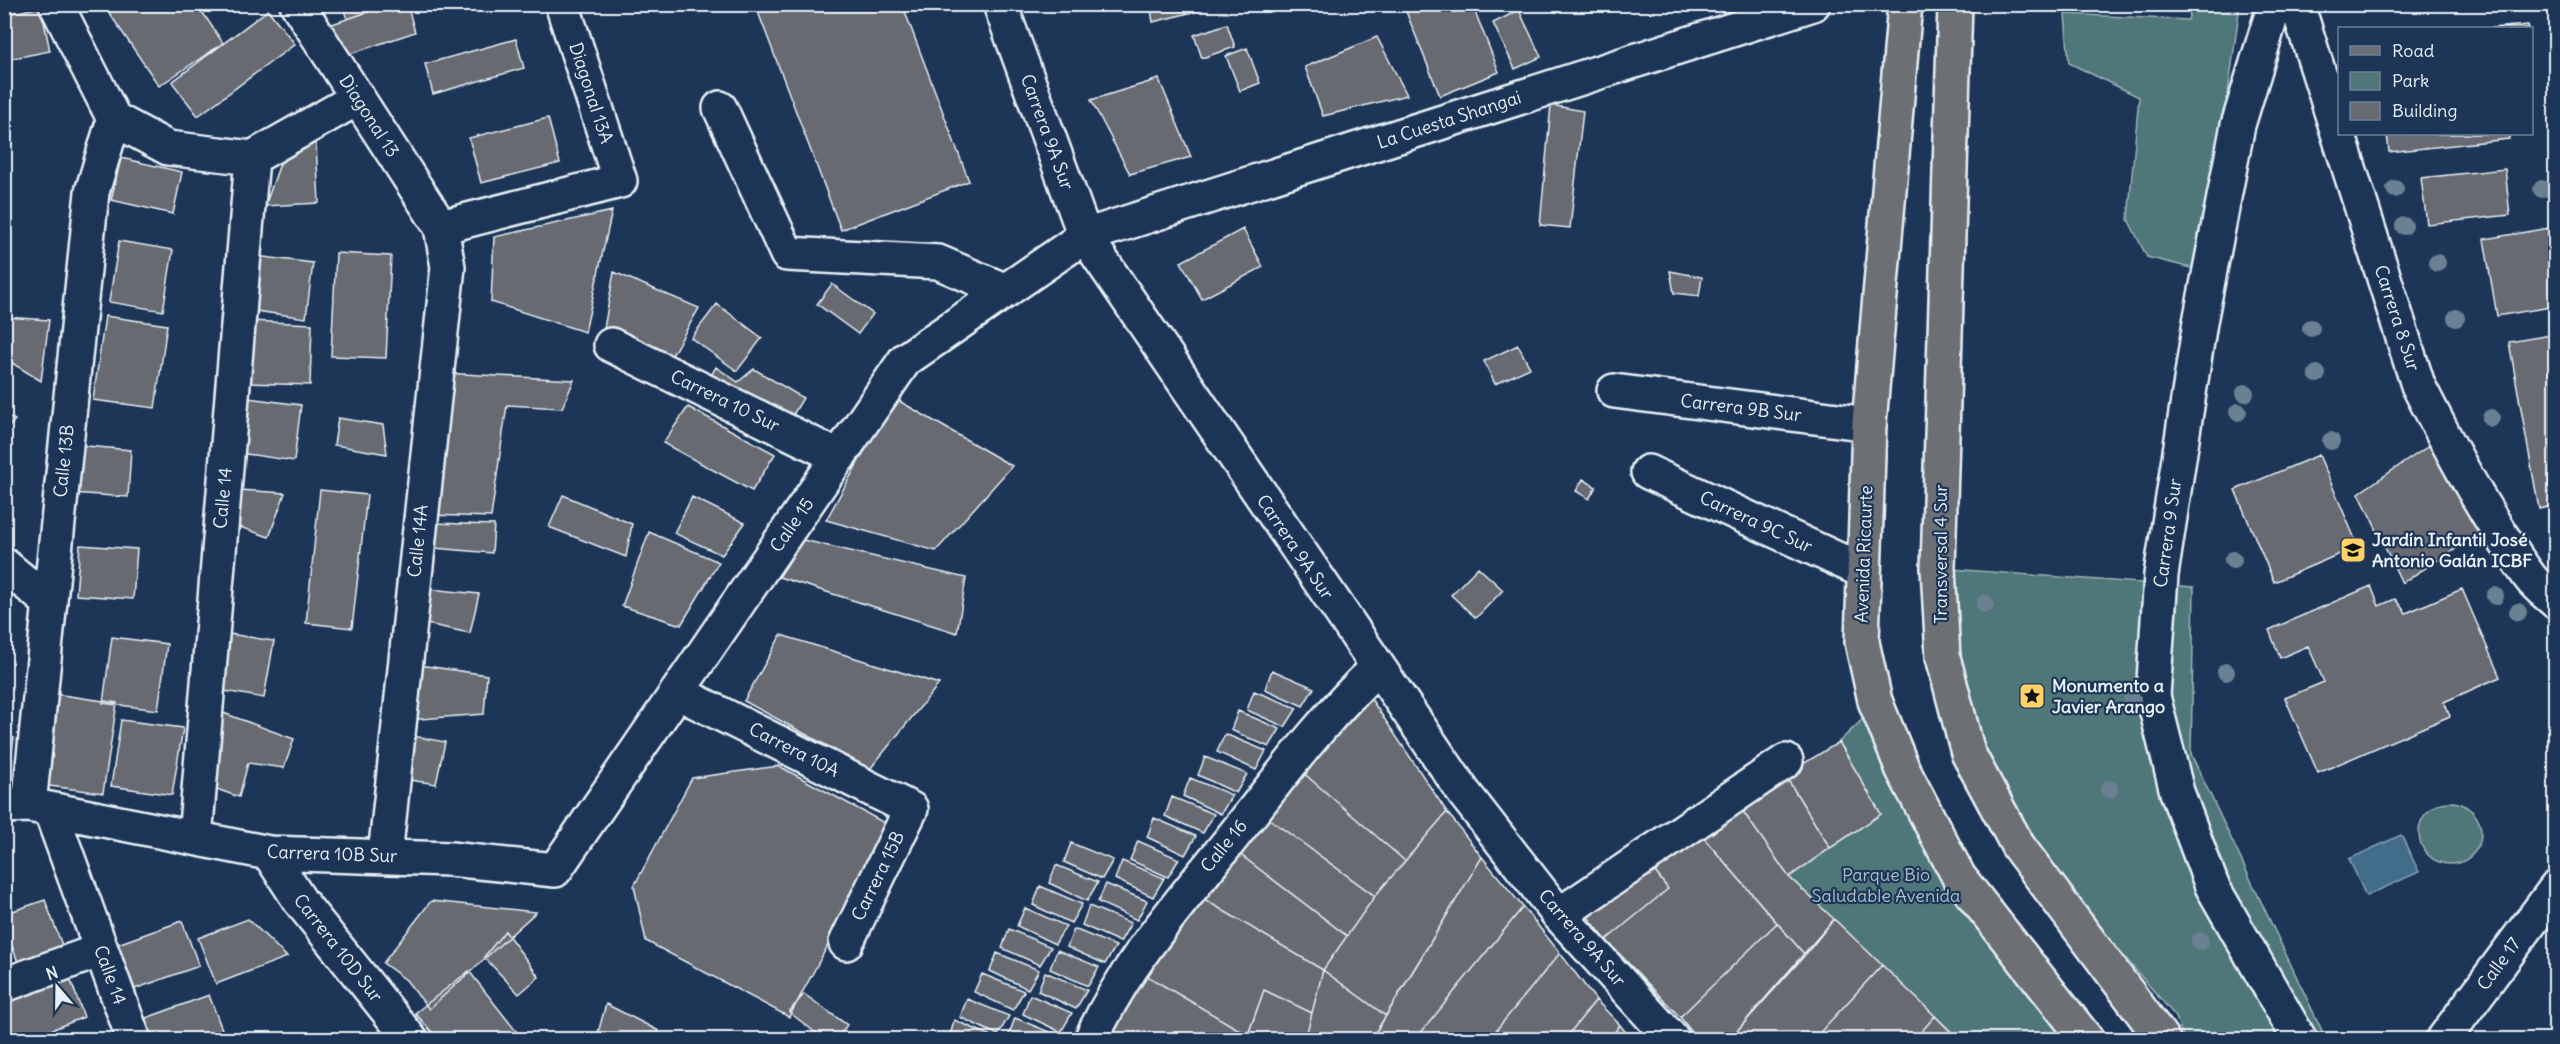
<svg xmlns="http://www.w3.org/2000/svg" width="2560" height="1044" font-family="Delius,sans-serif">
  <rect width="100%" height="100%" fill="#1d3557"/>
  <filter id="ink" filterUnits="userSpaceOnUse"><feTurbulence type="fractalNoise" baseFrequency=".0167" numOctaves="2"/><feDisplacementMap in="SourceGraphic" scale="12" xChannelSelector="R" yChannelSelector="G"/><feConvolveMatrix kernelMatrix="1 2 1 2 8 2 1 2 1" color-interpolation-filters="sRGB"/></filter>
  <g filter="url(#ink)">
    <path fill="#507679" stroke="#9cb4b8" stroke-width="1.5" d="M2192,5H2240L2204,271L2147,257L2128,219L2139,97L2069,63L2065,14L2188,20Z
      M1938,568L2194,587L2191,754L2326,1039H2184L2176,1017L2074,898L1968,753Z
      M1868,714L2072,1039H1959L1789,877L1881,814L1839,742Z
      M2419 833a31 31 0 1 1 62 0a31 31 0 1 1-62 0Z"/>
    <path fill="#436d8a" stroke="#85a2b6" stroke-width="1.5" d="M2401,835L2419,872L2366,896L2349,859Z"/>
    <path fill="#686a71" stroke="#e8f1f8" stroke-width="1.5" d="M103,4H197L223,43L159,86Z
      M342,4H385L386,6L347,19Z
      M392,4H407L415,32L335,59L323,27Z
      M755,4H902L969,181L841,230Z
      M1150,4H1225L1153,22Z
      M1403,4H1472L1499,72L1440,96Z
      M41,7L50,51L4,60V15Z
      M268,10L295,44L198,116L172,82Z
      M1519,10L1541,57L1515,69L1493,23Z
      M1227,24L1235,47L1202,58L1194,35Z
      M2528,25L2529,28H2490Z
      M1377,37L1407,95L1323,116L1305,67Z
      M516,39L524,68L433,94L425,64Z
      M1247,48L1260,83L1240,91L1226,56Z
      M1159,79L1191,157L1130,174L1091,100Z
      M1551,105L1583,111L1570,228L1540,225Z
      M548,118L560,163L481,183L469,138Z
      M2387,134H2509V139L2389,152Z
      M316,142L319,203L265,206L282,158Z
      M121,158L182,172L173,214L111,200Z
      M2505,169L2510,215L2427,224L2421,178Z
      M612,211L585,332L491,302L494,237Z
      M2556,227V306L2497,316L2484,239Z
      M1243,229L1263,267L1202,299L1181,262Z
      M119,241L173,250L163,311L109,302Z
      M336,253L391,256L386,358L331,356Z
      M255,256L313,263L306,318L248,310Z
      M1670,271L1702,277L1699,296L1674,293Z
      M614,272L699,308L667,364L603,334Z
      M832,284L873,314L858,334L817,304Z
      M717,304L762,338L737,371L691,338Z
      M105,316L167,325L155,408L93,400Z
      M4,317L49,320L41,381L4,358Z
      M249,321L312,324L310,385L246,383Z
      M2556,334V505L2539,509L2509,342Z
      M1518,345L1530,368L1495,384L1484,361Z
      M716,367L738,382L754,369L803,398L776,443L697,398Z
      M444,373L574,380L562,408L507,405L491,517L429,515Z
      M248,398L301,405L294,461L240,453Z
      M894,398L1012,466L936,551L826,520Z
      M688,407L775,454L752,491L663,443Z
      M4,414L15,420L4,433Z
      M338,418L383,425L387,454L334,445Z
      M2433,443L2484,531L2402,583L2359,493Z
      M75,445L131,450L128,497L71,493Z
      M2319,455L2358,546L2274,582L2235,490Z
      M1583,479L1596,487L1589,499L1576,491Z
      M239,490L285,493L269,537L228,523Z
      M320,490L367,495L352,628L306,623Z
      M563,495L632,524L626,557L549,527Z
      M692,497L745,523L722,555L674,533Z
      M433,523L494,525L492,553L434,548Z
      M649,532L719,562L681,625L622,606Z
      M803,540L966,578L957,633L779,577Z
      M80,545L137,549L133,599L76,595Z
      M1478,567L1503,590L1476,618L1451,595Z
      M2371,586L2379,606L2395,599L2406,613L2462,589L2500,677L2444,702L2450,716L2318,773L2285,698L2324,682L2308,646L2280,658L2269,630Z
      M419,588L479,594L470,633L412,621Z
      M223,633L274,641L264,698L213,689Z
      M781,635L939,684L870,769L744,701Z
      M112,637L167,644L158,710L103,703Z
      M419,665L487,675L484,714L408,720Z
      M1272,670L1314,688L1303,706L1265,689Z
      M1361,684L1447,812L1405,861L1293,764Z
      M1254,691L1297,708L1285,727L1247,710Z
      M55,694L117,703L103,793L42,785Z
      M218,711L294,739L284,768L248,763L239,797L205,785Z
      M1238,711L1280,729L1269,747L1231,730Z
      M121,720L183,728L172,795L111,786Z
      M402,734L445,742L436,784L396,778Z
      M1225,734L1266,751L1256,770L1217,752Z
      M4,737L14,738L8,777L4,776Z
      M1839,742L1881,814L1830,848L1785,775Z
      M1205,757L1247,774L1236,793L1198,775Z
      M1293,764L1405,861L1375,896L1257,810Z
      M779,766L892,827L789,1017L646,941L634,886L692,778Z
      M1785,775L1830,848L1789,877L1737,803Z
      M1190,778L1232,795L1221,814L1183,796Z
      M1172,797L1214,814L1203,833L1165,816Z
      M1737,803L1789,877L1834,919L1805,955L1695,828Z
      M1257,810L1375,896L1347,936L1229,846Z
      M1447,812L1482,857L1386,1016L1323,970L1375,896Z
      M1154,818L1196,836L1185,855L1147,837Z
      M1695,828L1777,923L1680,1017L1606,940L1668,889L1644,857Z
      M1138,841L1179,859L1168,877L1130,860Z
      M1071,843L1113,860L1102,879L1064,862Z
      M1229,846L1347,936L1323,970L1192,892Z
      M1482,857L1523,907L1415,1040H1371Z
      M1644,857L1668,889L1606,940L1578,904Z
      M1122,861L1164,878L1153,897L1115,879Z
      M1056,865L1098,882L1087,901L1049,883Z
      M1106,884L1147,901L1137,920L1098,902Z
      M1040,886L1082,904L1071,923L1033,905Z
      M1192,892L1323,970L1312,1013L1264,990L1248,1035L1135,969Z
      M45,900L62,945L18,962L4,925V914Z
      M431,901L536,912L429,1009L406,980L383,963Z
      M1089,906L1131,923L1120,942L1082,925Z
      M1523,907L1560,953L1488,1040H1415Z
      M1025,908L1066,926L1055,944L1017,926Z
      M248,919L287,957L216,984L198,938Z
      M1834,919L1882,965L1813,1040H1729Z
      M182,921L199,966L129,991L112,946Z
      M1777,923L1805,955L1729,1040H1698L1680,1017Z
      M1009,929L1051,947L1040,965L1002,948Z
      M1074,929L1116,946L1105,964L1067,947Z
      M505,931L539,977L519,994L484,957Z
      M1057,950L1099,967L1088,986L1050,969Z
      M997,953L1039,970L1028,989L990,971Z
      M1560,953L1596,1000L1564,1040H1488Z
      M1882,965L1935,1016L1914,1040H1813Z
      M1135,969L1248,1035L1246,1040H1100Z
      M67,970L84,1017L26,1040H4V994Z
      M1323,970L1386,1016L1371,1040H1305Z
      M469,971L523,1040H439L415,1013Z
      M1045,972L1087,990L1076,1009L1038,991Z
      M982,974L1024,991L1013,1010L974,992Z
      M1264,990L1312,1013L1305,1040H1246Z
      M804,994L847,1025L836,1040H825L789,1012Z
      M209,995L226,1040H145L138,1021Z
      M1030,995L1072,1013L1061,1032L1023,1014Z
      M967,999L1009,1016L998,1035L960,1017Z
      M1596,1000L1620,1025L1609,1040H1564Z
      M606,1004L659,1031L657,1040H596Z
      M1935,1016L1959,1040H1914Z
      M1015,1018L1057,1035L1054,1040H1014L1008,1037Z
      M954,1020L996,1038L949,1040Z
      M1620,1025L1632,1040H1609Z"/>
    <g fill="none" stroke-linecap="round" stroke-linejoin="round">
      <g stroke="#e8f1f8" stroke-width="38">
        <path id="street" d="M56,4L114,119L168,148L252,158L358,98
          M297,4L441,227L448,267L385,856
          M1000,4L1085,236L1464,793L1559,915L1673,1040
          M2275,4L2238,125L2200,322L2161,575L2153,696L2177,792L2212,886L2300,1040
          M2297,4L2418,385C2451,450 2486,517 2529,576C2536,586 2547,594 2556,602
          M720,108L787,254L938,262L1006,291
          M441,227L620,181L562,4
          M611,345L839,457
          M1614,391L1869,424
          M1648,472L1863,571
          M4,565L50,603
          M677,692L911,809L846,943
          M29,805L92,192L114,119
          M4,806L29,805L269,853L450,859L555,870L905,360L1085,236L1813,4
          M50,809L134,1040
          M195,838L252,158
          M269,853L300,901L411,1040
          M1559,915L1786,761
          M4,985L101,950
          M1091,1040C1123,968 1175,909 1223,849C1273,787 1319,722 1377,668
          M2443,1040L2556,888"/>
      </g>
      <g stroke="#e8f1f8" stroke-width="38">
        <path id="primary" d="M1905,4L1869,424L1862,642L1875,701L1903,770L1959,877L2087,1040
          M1955,4L1938,568L1943,657L1968,753L2018,846L2163,1040"/>
      </g>
      <use href="#street" stroke="#1d3557" stroke-width="33"/>
      <use href="#primary" stroke="#6c6f75" stroke-width="33"/>
    </g>
    <g fill="#6b8194">
      <circle cx="2395" cy="189" r="9"/>
      <circle cx="2542" cy="189" r="9"/>
      <circle cx="2404" cy="226" r="9"/>
      <circle cx="2437" cy="263" r="9"/>
      <circle cx="2456" cy="318" r="9"/>
      <circle cx="2311" cy="328" r="9"/>
      <circle cx="2317" cy="374" r="9"/>
      <circle cx="2245" cy="393" r="9"/>
      <circle cx="2238" cy="412" r="9"/>
      <circle cx="2491" cy="418" r="9"/>
      <circle cx="2331" cy="441" r="9"/>
      <circle cx="2233" cy="560" r="9"/>
      <circle cx="2495" cy="596" r="9"/>
      <circle cx="1985" cy="604" r="9"/>
      <circle cx="2518" cy="612" r="9"/>
      <circle cx="2226" cy="672" r="9"/>
      <circle cx="2132" cy="699" r="9"/>
      <circle cx="2109" cy="789" r="9"/>
      <circle cx="2200" cy="941" r="9"/>
    </g>
  </g>
  <defs>
    <g id="school-square" transform="scale(1.35)"><rect x="-9" y="-9" width="18" height="18" rx="4" fill="#ffd166" stroke="#1d3557"/><path d="M0-5L7-2L0 1L-7-2ZM-4 1L0 2.5L4 1V4Q0 6-4 4Z" fill="#111"/></g>
    <g id="sight-square" transform="scale(1.35)"><rect x="-9" y="-9" width="18" height="18" rx="4" fill="#ffd166" stroke="#1d3557"/><path d="M0-6L1.8-2.2L6-1.7L2.9 1.2L3.7 5.4L0 3.3L-3.7 5.4L-2.9 1.2L-6-1.7L-1.8-2.2Z" fill="#111"/></g>
  </defs>
  <g fill-rule="evenodd">
    <use href="#school-square" x="2353" y="550"/>
    <use href="#sight-square" x="2032" y="696"/>
  </g>
  <g text-anchor="middle" stroke-width="4.5" stroke-linejoin="round" paint-order="stroke">
    <g font-size="18" fill="#e8f1f8" stroke="#1d3557">
      <text transform="translate(591 93) rotate(72)" y="6">Diagonal 13A</text>
      <text transform="translate(369 116) rotate(57)" y="6">Diagonal 13</text>
      <text transform="translate(1449 120) rotate(-18)" y="6">La Cuesta Shangai</text>
      <text transform="translate(1047 132) rotate(70)" y="6">Carrera 9A Sur</text>
      <text transform="translate(2397 318) rotate(72)" y="6">Carrera 8 Sur</text>
      <text transform="translate(725 401) rotate(26)" y="6">Carrera 10 Sur</text>
      <text transform="translate(1741 408) rotate(7)" y="6">Carrera 9B Sur</text>
      <text transform="translate(64 461) rotate(-84)" y="6">Calle 13B</text>
      <text transform="translate(223 498) rotate(-85)" y="6">Calle 14</text>
      <text transform="translate(1756 522) rotate(25)" y="6">Carrera 9C Sur</text>
      <text transform="translate(792 525) rotate(-55)" y="6">Calle 15</text>
      <text transform="translate(2168 533) rotate(-82)" y="6">Carrera 9 Sur</text>
      <text transform="translate(418 541) rotate(-84)" y="6">Calle 14A</text>
      <text transform="translate(1295 547) rotate(56)" y="6">Carrera 9A Sur</text>
      <text transform="translate(1864 554) rotate(-88)" y="6">Avenida Ricaurte</text>
      <text transform="translate(1941 554) rotate(-90)" y="6">Transversal 4 Sur</text>
      <text transform="translate(794 750) rotate(27)" y="6">Carrera 10A</text>
      <text transform="translate(1224 846) rotate(-51)" y="6">Calle 16</text>
      <text transform="translate(332 854) rotate(2)" y="6">Carrera 10B Sur</text>
      <text transform="translate(878 876) rotate(-64)" y="6">Carrera 15B</text>
      <text transform="translate(1582 938) rotate(49)" y="6">Carrera 9A Sur</text>
      <text transform="translate(338 948) rotate(52)" y="6">Carrera 10D Sur</text>
      <text transform="translate(2499 964) rotate(-54)" y="6">Calle 17</text>
      <text transform="translate(110 975) rotate(70)" y="6">Calle 14</text>
    </g>
    <g font-size="18" font-weight="bold" fill="#e8f1f8" stroke="#1d3557" text-anchor="start">
      <text x="2372" y="546">Jardín Infantil José<tspan x="2372" dy="21">Antonio Galán ICBF</tspan></text>
      <text x="2052" y="692">Monumento a<tspan x="2052" dy="21">Javier Arango</tspan></text>
    </g>
    <g font-size="18" fill="#abc0c5" stroke="#1d3557">
      <text x="1886" y="881">Parque Bio<tspan x="1886" dy="21">Saludable Avenida</tspan></text>
    </g>
  </g>
  <rect width="2560" height="1044" fill="none" stroke="#1d3557" stroke-width="24"/>
  <rect x="12" y="12" width="2536" height="1020" fill="none" stroke="#e8f1f8" stroke-width="2" filter="url(#ink)"/>
  <rect x="2338" y="27" width="195" height="108" fill="#1d3557" stroke="#6e8097" stroke-width="1.5"/>
  <rect x="2350" y="46" width="30" height="9" fill="#6c6f75" stroke="#6e8097" stroke-width="1.5"/>
  <text x="2392" y="57" font-size="18" fill="#e8f1f8">Road</text>
  <rect x="2350" y="72" width="30" height="18" fill="#507679" stroke="#6e8097" stroke-width="1.5"/>
  <text x="2392" y="87" font-size="18" fill="#e8f1f8">Park</text>
  <rect x="2350" y="102" width="30" height="18" fill="#686a71" stroke="#6e8097" stroke-width="1.5"/>
  <text x="2392" y="117" font-size="18" fill="#e8f1f8">Building</text>
  <g transform="translate(57 987) rotate(340)" stroke="#1d3557" stroke-width="4.5" paint-order="stroke">
  <path d="M0-4.5L10 22L0 15L-10 22Z" fill="#e8f1f8"/>
  <text y="-9" font-size="16" font-weight="bold" text-anchor="middle" fill="#e8f1f8">N</text>
  </g>
</svg>
